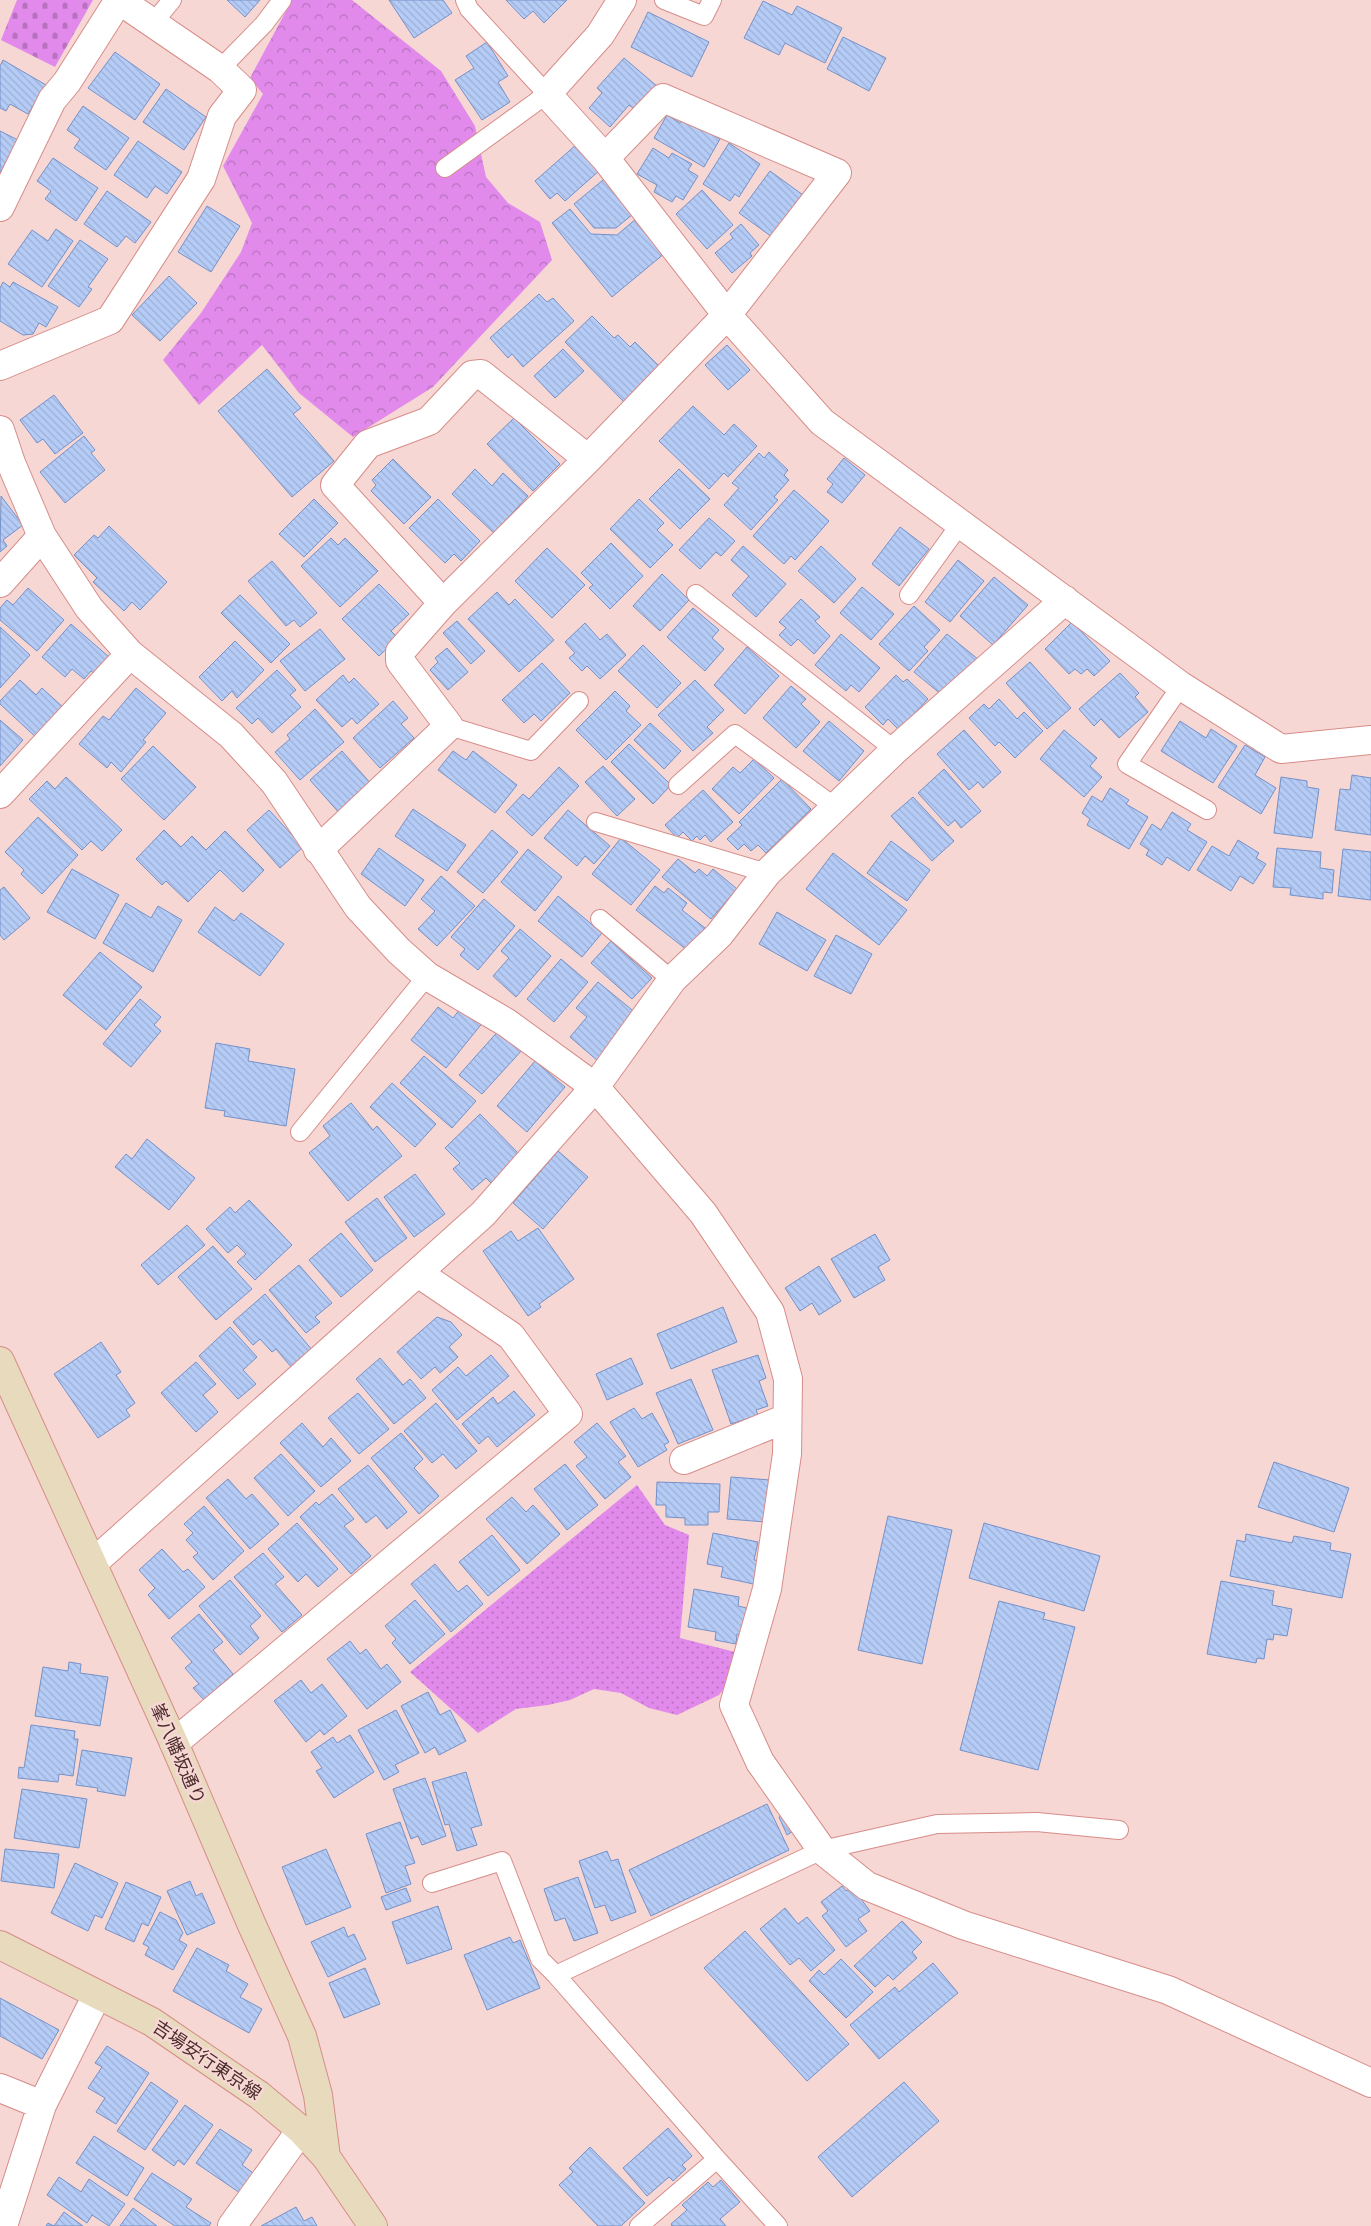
<svg xmlns="http://www.w3.org/2000/svg" width="1371" height="2226" font-family="Commissioner,'Noto Sans JP',sans-serif">
  <defs>
    <pattern id="grass-dots" width="8" height="8" patternUnits="userSpaceOnUse" patternTransform="scale(1.25)"><rect width="8" height="8" fill="#e18aeb"/><path d="M2 2h.1M6 6h.1" fill="none" stroke="#b871bf" stroke-width="1.8" stroke-linecap="round"/></pattern>
    <pattern id="forest-crowns" width="20" height="18" patternUnits="userSpaceOnUse" patternTransform="scale(1.25)"><rect width="20" height="18" fill="#e18aeb"/><path d="M2 6a3 3 0 1 1 6 0M12 15a3 3 0 1 1 6 0" fill="none" stroke="#b871bf"/></pattern>
    <pattern id="cemetery-stones" width="16" height="16" patternUnits="userSpaceOnUse" patternTransform="scale(1.25)"><rect width="16" height="16" fill="#e18aeb"/><path d="M2 7V4a2 2 0 0 1 4 0v3zM10 15v-3a2 2 0 0 1 4 0v3z" fill="#b871bf"/></pattern>
    <pattern id="building-back-hatch" width="6" height="6" patternUnits="userSpaceOnUse" patternTransform="scale(1.25)"><rect width="6" height="6" fill="#b5ccf7"/><path d="M-1 5l2 2M0 0l6 6M5-1l2 2" fill="none" stroke="#9dafd4"/></pattern>
  </defs>
  <rect width="100%" height="100%" fill="#f7d7d4"/>
  <path fill="url(#grass-dots)" d="M637,1485L665,1525L689,1535L680,1638L735,1652L728,1684L719,1695L677,1715L649,1708L621,1693L594,1689L570,1700L548,1705L516,1709L478,1733L410,1672Z"/>
  <path fill="url(#forest-crowns)" d="M292,0H352L441,71L475,126L486,177L508,203L540,222L552,260L433,387L353,437L299,393L262,345L199,405L163,360L201,313L241,252L252,223L223,166L263,94L250,78Z"/>
  <path fill="url(#cemetery-stones)" d="M17,0H93L55,67L1,40Z"/>
  <path fill="url(#building-back-hatch)" stroke="#7491c8" d="M227,0H260L245,17Z
    M389,0H443L452,13L414,38Z
    M506,0H567L544,23L533,11L524,19Z
    M763,1L792,15L797,6L842,28L825,63L785,43L779,55L744,38Z
    M648,12L709,42L692,77L631,47Z
    M843,37L886,58L869,91L827,69Z
    M487,42L508,76L498,82L510,102L482,120L455,80L474,68L466,56Z
    M115,52L160,84L135,120L88,88Z
    M624,58L658,87L637,111L629,105L610,127L589,108L602,93L597,88Z
    M3,60L46,85L28,114L10,104L6,111L0,108V66Z
    M166,89L206,117L184,150L143,122Z
    M83,106L129,138L106,170L74,148L80,139L67,130Z
    M667,115L680,123L684,117L720,139L704,167L654,138Z
    M0,131L18,140L0,173Z
    M138,141L182,172L167,194L155,186L147,198L114,175Z
    M729,143L760,164L739,197L735,194L730,201L703,184Z
    M577,144L600,170L565,201L557,193L550,199L535,181Z
    M653,148L669,158L672,153L692,164L688,170L698,176L683,200L676,196L672,202L654,192L657,185L637,174Z
    M53,158L98,188L76,221L45,199L51,191L37,181Z
    M770,171L803,195L772,237L739,213Z
    M609,175L638,210L616,228H594L574,204Z
    M702,190L733,225L707,249L676,214Z
    M107,191L151,222L135,243L126,236L117,247L84,224Z
    M207,206L240,226L211,272L178,252Z
    M570,209L591,234L617,235L637,218L665,253L612,297L552,223Z
    M741,224L759,245L750,253L752,256L732,273L715,253L733,238L730,234Z
    M56,229L73,241L42,287L8,264L32,230L48,241Z
    M80,240L108,259L88,287L92,289L79,307L48,286Z
    M169,276L197,303L160,341L132,315Z
    M3,282L10,287L13,282L58,307L46,327L39,323L33,334L23,335L0,321V288Z
    M539,294L547,302L553,298L574,321L523,367L512,354L508,358L490,338Z
    M592,316L614,338L618,335L630,347L635,342L662,369L626,404L565,342Z
    M727,345L750,370L728,390L705,365Z
    M563,349L584,371L555,398L534,376Z
    M267,369L301,408L293,414L334,461L292,497L218,411Z
    M54,395L83,433L55,454L43,439L37,443L20,420Z
    M693,406L724,435L734,424L757,446L728,477L724,473L709,489L659,441Z
    M514,418L560,464L533,491L487,444Z
    M84,436L95,450L91,453L105,470L65,503L40,472Z
    M769,452L788,470L784,475L789,480L774,497L778,500L751,530L724,505L739,488L732,483L759,453L764,458Z
    M844,458L865,475L842,503L827,492L833,484L827,479Z
    M393,459L431,497L404,524L371,491L376,485L372,480Z
    M475,469L492,486L503,473L528,496L494,533L452,494Z
    M679,469L710,499L680,529L649,499Z
    M794,490L829,521L795,560L791,556L784,564L753,536Z
    M1,496L23,525L3,540L7,546L0,552Z
    M314,499L338,523L304,557L279,534Z
    M438,499L480,541L461,561L454,554L445,563L409,528Z
    M639,499L664,523L657,530L673,545L650,568L610,529Z
    M709,518L735,541L721,556L716,552L700,569L679,550Z
    M109,526L167,582L140,610L132,602L124,611L93,582L97,578L74,555L94,535L98,538Z
    M900,527L929,549L899,586L872,564Z
    M331,538L338,545L345,538L378,571L340,607L301,566Z
    M611,543L643,576L610,609L589,588L593,585L581,573Z
    M743,546L786,584L756,617L732,595L749,576L731,560Z
    M821,546L856,579L834,603L798,571Z
    M547,548L585,585L552,618L515,581Z
    M958,560L984,581L950,622L925,602Z
    M272,561L317,613L300,627L294,620L286,626L248,581Z
    M662,574L689,600L660,631L633,606Z
    M994,577L1028,605L993,645L960,616Z
    M379,584L409,614L391,631L398,638L379,656L342,619Z
    M862,587L894,614L871,640L840,613Z
    M28,588L64,620L37,651L0,620V608L7,600L13,605Z
    M497,592L509,605L515,599L554,640L519,672L468,619Z
    M240,595L290,644L271,663L221,613Z
    M801,599L820,617L815,621L830,636L814,654L798,639L791,646L779,635L786,628L779,622Z
    M914,606L940,630L924,647L928,651L909,671L879,644Z
    M693,608L719,630L712,638L724,649L705,671L667,637Z
    M457,621L485,651L471,664L443,633Z
    M1072,622L1110,661L1094,676L1087,669L1081,674L1075,669L1069,674L1045,649Z
    M585,623L600,640L607,634L626,655L600,679L587,666L582,671L569,658L575,653L565,642Z
    M71,624L109,657L94,674L91,671L84,679L72,669L65,677L42,657Z
    M0,627L30,655L0,688Z
    M320,629L345,659L305,691L280,661Z
    M841,634L880,668L859,692L851,685L846,691L815,665Z
    M947,634L979,660L961,681L957,677L942,695L914,672Z
    M235,641L264,670L237,698L232,691L222,701L199,677Z
    M643,645L681,683L657,708L618,671Z
    M747,647L779,676L745,714L714,685Z
    M447,648L468,672L448,690L430,670L438,662L435,658Z
    M1030,662L1071,708L1047,729L1006,683Z
    M542,663L570,693L541,721L534,714L524,723L502,700Z
    M277,670L296,690L290,695L301,707L272,733L258,718L252,724L236,708Z
    M1120,673L1139,693L1135,697L1148,712L1119,738L1101,719L1094,726L1079,709Z
    M343,675L349,683L354,678L379,704L357,724L352,718L342,727L316,700Z
    M896,675L903,682L907,679L928,699L899,730L888,719L883,725L865,707Z
    M20,680L36,695L42,688L66,710L39,740L0,704V701Z
    M695,680L724,710L707,727L713,733L693,751L658,715Z
    M791,686L806,699L801,704L820,722L796,748L763,718Z
    M136,688L166,713L143,740L146,742L121,772L111,762L107,768L79,744L103,716L109,720Z
    M615,691L630,706L626,711L641,725L606,760L576,730Z
    M999,699L1017,719L1024,712L1043,731L1015,758L999,742L995,746L969,718L984,704L989,709Z
    M393,701L408,718L401,724L414,738L380,768L353,738Z
    M315,709L344,742L300,780L275,752L290,739L287,735Z
    M0,720L23,740L0,766Z
    M829,721L864,751L839,781L803,751Z
    M1180,721L1206,738L1211,729L1237,746L1213,783L1161,751Z
    M650,723L681,751L664,769L634,740Z
    M964,730L1001,772L983,788L978,782L969,790L937,754Z
    M1064,730L1097,758L1090,766L1102,777L1084,797L1040,759Z
    M629,744L671,785L653,804L611,762Z
    M1245,745L1265,757L1255,775L1276,788L1261,814L1218,787Z
    M153,746L196,787L164,820L121,779Z
    M342,751L373,786L341,815L310,780Z
    M453,751L466,760L473,751L517,785L495,813L438,770Z
    M754,759L774,778L739,814L712,789L733,767L740,773Z
    M603,766L635,799L617,816L585,782Z
    M559,767L579,786L532,836L506,812L523,794L529,799Z
    M944,769L981,811L961,828L955,820L948,826L918,793Z
    M1352,775L1371,778V835L1335,830L1340,789L1350,790Z
    M66,777L122,830L102,851L91,841L82,850L29,799L47,781L55,789Z
    M1281,777L1307,781V787L1319,789L1312,838L1274,833Z
    M782,779L811,809L766,853L758,845L751,851L744,844L738,850L727,839L742,825L739,822Z
    M1110,788L1129,800L1126,804L1148,817L1129,849L1087,825L1090,819L1082,813L1092,796L1102,802Z
    M703,790L733,822L711,842L705,835L700,840L697,836L692,841L683,832L677,838L665,825Z
    M913,797L954,841L932,861L891,816Z
    M413,809L466,845L447,871L395,836Z
    M269,810L303,847L280,868L247,830Z
    M568,810L610,846L594,864L585,856L577,866L544,838Z
    M1172,812L1191,824L1187,830L1207,842L1189,871L1167,857L1162,865L1146,855L1149,850L1140,844L1152,824L1161,830Z
    M38,817L78,855L42,894L21,874L24,870L5,852Z
    M164,830L181,847L192,836L206,850L225,831L264,870L243,892L220,870L188,902L166,881L162,885L136,859Z
    M492,830L518,852L483,893L457,872Z
    M621,838L660,870L631,905L592,874Z
    M1238,840L1259,853L1256,858L1266,864L1253,884L1240,876L1231,891L1197,870L1212,846L1229,856Z
    M891,841L930,870L907,901L867,873Z
    M379,848L424,880L405,906L361,874Z
    M1277,848L1321,852L1320,868L1334,870L1332,893L1323,892V899L1290,895L1291,888L1273,887Z
    M528,849L562,877L535,911L501,882Z
    M1343,849L1371,852V900L1338,896Z
    M833,853L907,910L879,945L806,889Z
    M678,859L695,873L699,869L707,876L713,869L737,889L711,919L662,877Z
    M72,869L119,895L95,939L47,912Z
    M441,876L475,906L437,946L418,929L435,911L421,899Z
    M655,886L664,893L668,888L687,903L682,910L705,928L687,950L636,910Z
    M4,887L30,918L4,940L0,935V890Z
    M558,896L602,933L582,957L538,921Z
    M484,899L515,926L478,970L460,955L465,949L451,937Z
    M126,903L151,918L158,906L182,920L153,972L103,943Z
    M215,907L234,921L241,913L284,944L260,976L198,932Z
    M777,912L826,940L807,971L759,944Z
    M520,929L551,956L516,997L493,976L509,958L501,951Z
    M836,935L872,954L851,994L814,976Z
    M611,941L652,978L632,999L591,963Z
    M100,952L142,987L106,1030L63,995Z
    M561,959L588,982L554,1022L527,999Z
    M598,982L637,1014L598,1061L570,1037L587,1017L576,1008Z
    M140,999L161,1017L154,1025L161,1031L131,1067L103,1044Z
    M464,1004L484,1021L446,1068L411,1040L438,1007L453,1018Z
    M500,1029L523,1049L482,1094L459,1075Z
    M216,1043L250,1049L248,1061L295,1069L286,1126L224,1116L225,1111L205,1108Z
    M424,1056L476,1101L452,1128L400,1083Z
    M535,1061L565,1087L527,1132L497,1106Z
    M392,1083L436,1124L415,1147L370,1107Z
    M351,1103L373,1130L377,1126L402,1156L348,1201L309,1153L330,1136L323,1126Z
    M480,1114L520,1155L491,1183L486,1178L472,1190L453,1169L460,1163L445,1148Z
    M147,1139L195,1178L169,1210L115,1167L126,1154L132,1159Z
    M558,1151L588,1177L543,1229L513,1203Z
    M415,1174L445,1214L414,1237L384,1197Z
    M377,1198L407,1238L375,1262L345,1222Z
    M249,1200L292,1245L255,1280L237,1262L246,1254L237,1245L228,1253L206,1229L230,1207L235,1213Z
    M187,1225L205,1245L158,1285L141,1265Z
    M538,1228L574,1279L539,1304L541,1307L528,1316L483,1251L511,1231L518,1241Z
    M341,1233L373,1270L341,1297L309,1260Z
    M875,1234L890,1260L878,1267L885,1280L854,1298L831,1259Z
    M213,1246L252,1289L216,1320L178,1277Z
    M299,1265L332,1303L315,1317L320,1322L306,1333L269,1290Z
    M819,1266L841,1301L819,1315L812,1303L800,1311L785,1288Z
    M265,1294L313,1351L292,1368L276,1349L272,1352L260,1339L253,1345L233,1322Z
    M723,1307L737,1342L671,1369L657,1334Z
    M437,1317L451,1322L462,1335L449,1347L458,1357L440,1373L435,1367L421,1379L397,1352Z
    M230,1327L257,1357L243,1370L256,1384L238,1399L199,1356Z
    M101,1342L121,1372L116,1375L135,1403L126,1410L130,1416L98,1438L54,1374Z
    M491,1355L509,1376L457,1420L432,1390L458,1367L466,1376Z
    M758,1355L766,1378L759,1381L768,1406L756,1410L758,1415L731,1424L712,1370Z
    M380,1358L403,1385L410,1379L426,1398L394,1424L356,1379Z
    M631,1358L643,1384L607,1400L596,1374Z
    M196,1362L216,1384L203,1395L218,1412L196,1432L161,1393Z
    M691,1379L713,1430L678,1444L656,1393Z
    M514,1391L535,1415L497,1447L488,1436L479,1444L462,1424L493,1397L498,1404Z
    M358,1393L389,1429L359,1454L328,1418Z
    M436,1403L477,1451L456,1469L443,1454L432,1463L404,1431Z
    M634,1408L642,1419L652,1413L669,1442L664,1445L667,1450L638,1467L610,1422Z
    M302,1423L323,1447L331,1438L351,1461L321,1487L280,1443Z
    M597,1423L626,1456L618,1462L631,1477L605,1499L576,1466L587,1457L574,1442Z
    M401,1433L423,1459L414,1468L439,1496L419,1514L371,1458Z
    M281,1454L315,1491L288,1516L254,1478Z
    M1274,1462L1349,1488L1334,1532L1258,1507Z
    M565,1464L598,1505L567,1530L534,1489Z
    M368,1465L407,1512L387,1529L376,1515L366,1523L338,1489Z
    M731,1477L770,1480L766,1522L727,1519Z
    M228,1479L246,1499L252,1494L279,1524L250,1549L206,1498Z
    M657,1482L720,1484L719,1512H708V1525H685V1518L666,1517V1505H656Z
    M332,1494L354,1519L344,1526L371,1556L351,1574L300,1517L316,1502L319,1505Z
    M512,1497L526,1512L533,1505L560,1534L527,1564L486,1519Z
    M204,1506L244,1551L213,1580L193,1557L198,1553L186,1540L193,1533L184,1524Z
    M888,1516L952,1530L922,1664L858,1650Z
    M297,1523L338,1569L318,1587L306,1574L298,1582L268,1549Z
    M984,1523L1100,1556L1084,1611L969,1578Z
    M713,1533L758,1542L754,1560L762,1561L758,1585L721,1577L723,1567L707,1564Z
    M1246,1534L1292,1543L1294,1536L1331,1543L1330,1550L1351,1554L1342,1598L1230,1576L1237,1540L1245,1542Z
    M492,1535L520,1570L488,1596L459,1562Z
    M162,1549L183,1572L188,1569L205,1587L169,1619L148,1595L155,1588L139,1570Z
    M263,1553L284,1577L275,1584L302,1615L282,1632L234,1577Z
    M435,1564L458,1592L467,1585L483,1604L451,1632L411,1584Z
    M230,1580L261,1616L250,1626L259,1638L240,1655L199,1606Z
    M1221,1581L1274,1591L1272,1605L1292,1609L1287,1636L1274,1634L1273,1640L1267,1639L1264,1659L1257,1658L1256,1663L1207,1654Z
    M694,1589L739,1597L738,1606L751,1609L747,1636L737,1634L736,1644L715,1640L716,1632L688,1627Z
    M415,1600L445,1634L410,1664L392,1643L396,1639L385,1626Z
    M999,1601L1045,1613L1043,1619L1075,1627L1038,1770L960,1750Z
    M199,1614L223,1642L213,1650L233,1674L204,1700L193,1688L199,1684L185,1668L192,1662L171,1638Z
    M350,1641L360,1654L366,1649L381,1669L387,1664L401,1682L367,1709L327,1659Z
    M69,1662L81,1664L80,1673L108,1677L100,1726L35,1716L43,1667L68,1671Z
    M301,1680L311,1693L322,1684L347,1716L324,1735L320,1730L306,1742L274,1701Z
    M428,1692L440,1715L450,1710L466,1741L439,1755L435,1747L425,1753L401,1706Z
    M396,1710L419,1753L395,1765L399,1772L384,1780L358,1730Z
    M31,1725L75,1731L74,1739H78L73,1776L59,1774L58,1782L18,1778L19,1767L24,1768Z
    M350,1735L374,1772L334,1798L316,1771L322,1768L311,1752L333,1737L337,1743Z
    M82,1750L132,1758L125,1796L97,1791L98,1788L76,1785Z
    M466,1772L482,1825L471,1828L477,1845L457,1851L449,1824L445,1825L432,1782Z
    M425,1778L446,1836L422,1845L418,1836L411,1839L393,1789Z
    M22,1789L87,1799L79,1848L14,1838Z
    M767,1804L789,1850L651,1916L629,1870Z
    M790,1812L798,1828L787,1835L779,1817Z
    M400,1822L415,1863L405,1866L411,1884L386,1893L366,1834Z
    M5,1849L59,1854L54,1888L1,1881Z
    M326,1849L351,1907L306,1925L282,1867Z
    M607,1851L611,1861L618,1859L636,1912L611,1921L605,1905L595,1908L579,1861Z
    M75,1863L118,1883L102,1918L95,1915L88,1931L51,1913Z
    M578,1877L598,1933L574,1941L565,1918L555,1921L544,1889Z
    M190,1881L196,1896L202,1893L215,1923L187,1935L167,1891Z
    M126,1882L161,1897L148,1926L142,1923L134,1942L105,1929Z
    M842,1886L846,1891L852,1887L870,1911L858,1919L867,1931L846,1947L822,1916L828,1911L821,1902Z
    M406,1888L411,1901L386,1910L381,1897Z
    M438,1906L452,1949L407,1964L392,1922Z
    M785,1908L798,1924L807,1917L835,1950L811,1971L799,1958L790,1965L760,1929Z
    M160,1912L176,1920L183,1933L179,1940L187,1945L173,1970L145,1955L149,1947L143,1944Z
    M902,1921L922,1942L912,1952L917,1958L893,1980L888,1975L875,1987L854,1966Z
    M344,1927L348,1937L354,1934L366,1959L328,1977L311,1942Z
    M745,1931L849,2044L807,2081L704,1968Z
    M510,1937L513,1943L520,1940L540,1988L487,2010L464,1955Z
    M197,1948L229,1965L226,1971L248,1984L240,1997L262,2009L249,2033L173,1991Z
    M841,1959L873,1992L846,2018L809,1981L819,1970L824,1975Z
    M933,1963L958,1993L879,2059L850,2025L895,1987L899,1992Z
    M365,1968L380,2004L344,2018L329,1983Z
    M0,1998L59,2030L42,2059L0,2036Z
    M107,2046L149,2073L116,2124L96,2112L105,2098L88,2088L102,2067L95,2063Z
    M151,2082L178,2101L145,2150L117,2131Z
    M904,2082L939,2121L852,2197L818,2157Z
    M185,2105L213,2125L184,2165L178,2160L174,2166L152,2150Z
    M668,2128L692,2156L682,2165L686,2169L673,2181L669,2177L647,2196L623,2168Z
    M220,2129L252,2150L242,2165L256,2175L243,2195L196,2163Z
    M94,2136L144,2168L127,2196L76,2163Z
    M590,2147L645,2203L621,2226H598L559,2185L573,2172L569,2168Z
    M152,2173L192,2199L186,2207L211,2223L209,2226H175L134,2199Z
    M59,2177L81,2192L89,2179L125,2204L109,2226L92,2215L87,2223L47,2195Z
    M721,2180L740,2202L720,2219L726,2226H672L671,2224L687,2210L682,2205L708,2182L713,2187Z
    M296,2207L304,2221L312,2217L317,2226H261Z
    M133,2208L157,2226H120Z
    M64,2212L83,2226H46L48,2223L54,2226Z"/>
  <g fill="none" stroke-linecap="round" stroke-linejoin="round">
    <g stroke="#d68d89" stroke-width="20">
      <path id="lane" d="M664,0L704,16L712,0
        M153,23L172,0
        M220,69L264,24L282,0
        M445,168L547,94L469,9L465,0
        M696,594L895,750
        M909,595L961,523
        M1181,686L1127,764L1207,810
        M449,726L531,751L579,701
        M678,785L735,734L835,807
        M596,822L767,873
        M600,919L672,980
        M300,1132L427,976
        M432,1883L502,1861L540,1959L556,1975
        M639,2226L717,2159
        M778,2226L717,2159L556,1975L822,1850L937,1824L1037,1822L1119,1830"/>
    </g>
    <g stroke="#d68d89" stroke-width="30">
      <path id="street" d="M622,0L600,35L547,94L605,158L727,315L822,422L1181,686L1281,749L1371,740
        M0,207L52,100L67,82L119,0
        M0,366L110,320L201,179L222,116L242,90L220,69L119,0
        M0,430L11,463L42,536L89,608L130,654L231,735L274,782L358,907L399,951L427,976L507,1023L595,1087L703,1213L770,1312L788,1379L787,1454L767,1589L734,1705L760,1762L822,1850L867,1886L963,1925L1168,1990L1371,2083
        M0,583L42,536
        M443,603L335,485L368,444L429,421L472,375L481,374L588,459
        M0,794L130,654
        M318,850L449,726L400,661V652L443,603L588,459L727,315L837,173L663,98L605,158
        M684,1460L787,1418
        M93,1563L483,1214L595,1087L672,980L719,935L767,873L895,750L1065,600
        M174,1743L568,1414L511,1336L418,1273
        M0,2088L42,2105
        M3,2226L42,2105L97,1995
        M232,2226L301,2130"/>
    </g>
    <g stroke="#d68d89" stroke-width="30">
      <path id="secondary" d="M0,1361L174,1743L251,1923L302,2036L318,2095L326,2157
        M0,1945L152,2022L259,2095L301,2130L326,2157L373,2226"/>
    </g>
    <use href="#lane" stroke="#fff" stroke-width="18"/>
    <use href="#street" stroke="#fff" stroke-width="28"/>
    <use href="#secondary" stroke="#e7dabd" stroke-width="28"/>
  </g>
  <g text-anchor="middle" stroke-width="5" stroke-linejoin="round" paint-order="stroke">
    <g font-size="18" fill="#4a2c2b" stroke="#f7d7d4">
      <text transform="translate(178 1754) rotate(66)" y="6">峯八幡坂通り</text>
      <text transform="translate(207 2060) rotate(34)" y="6">吉場安行東京線</text>
    </g>
  </g>
</svg>
